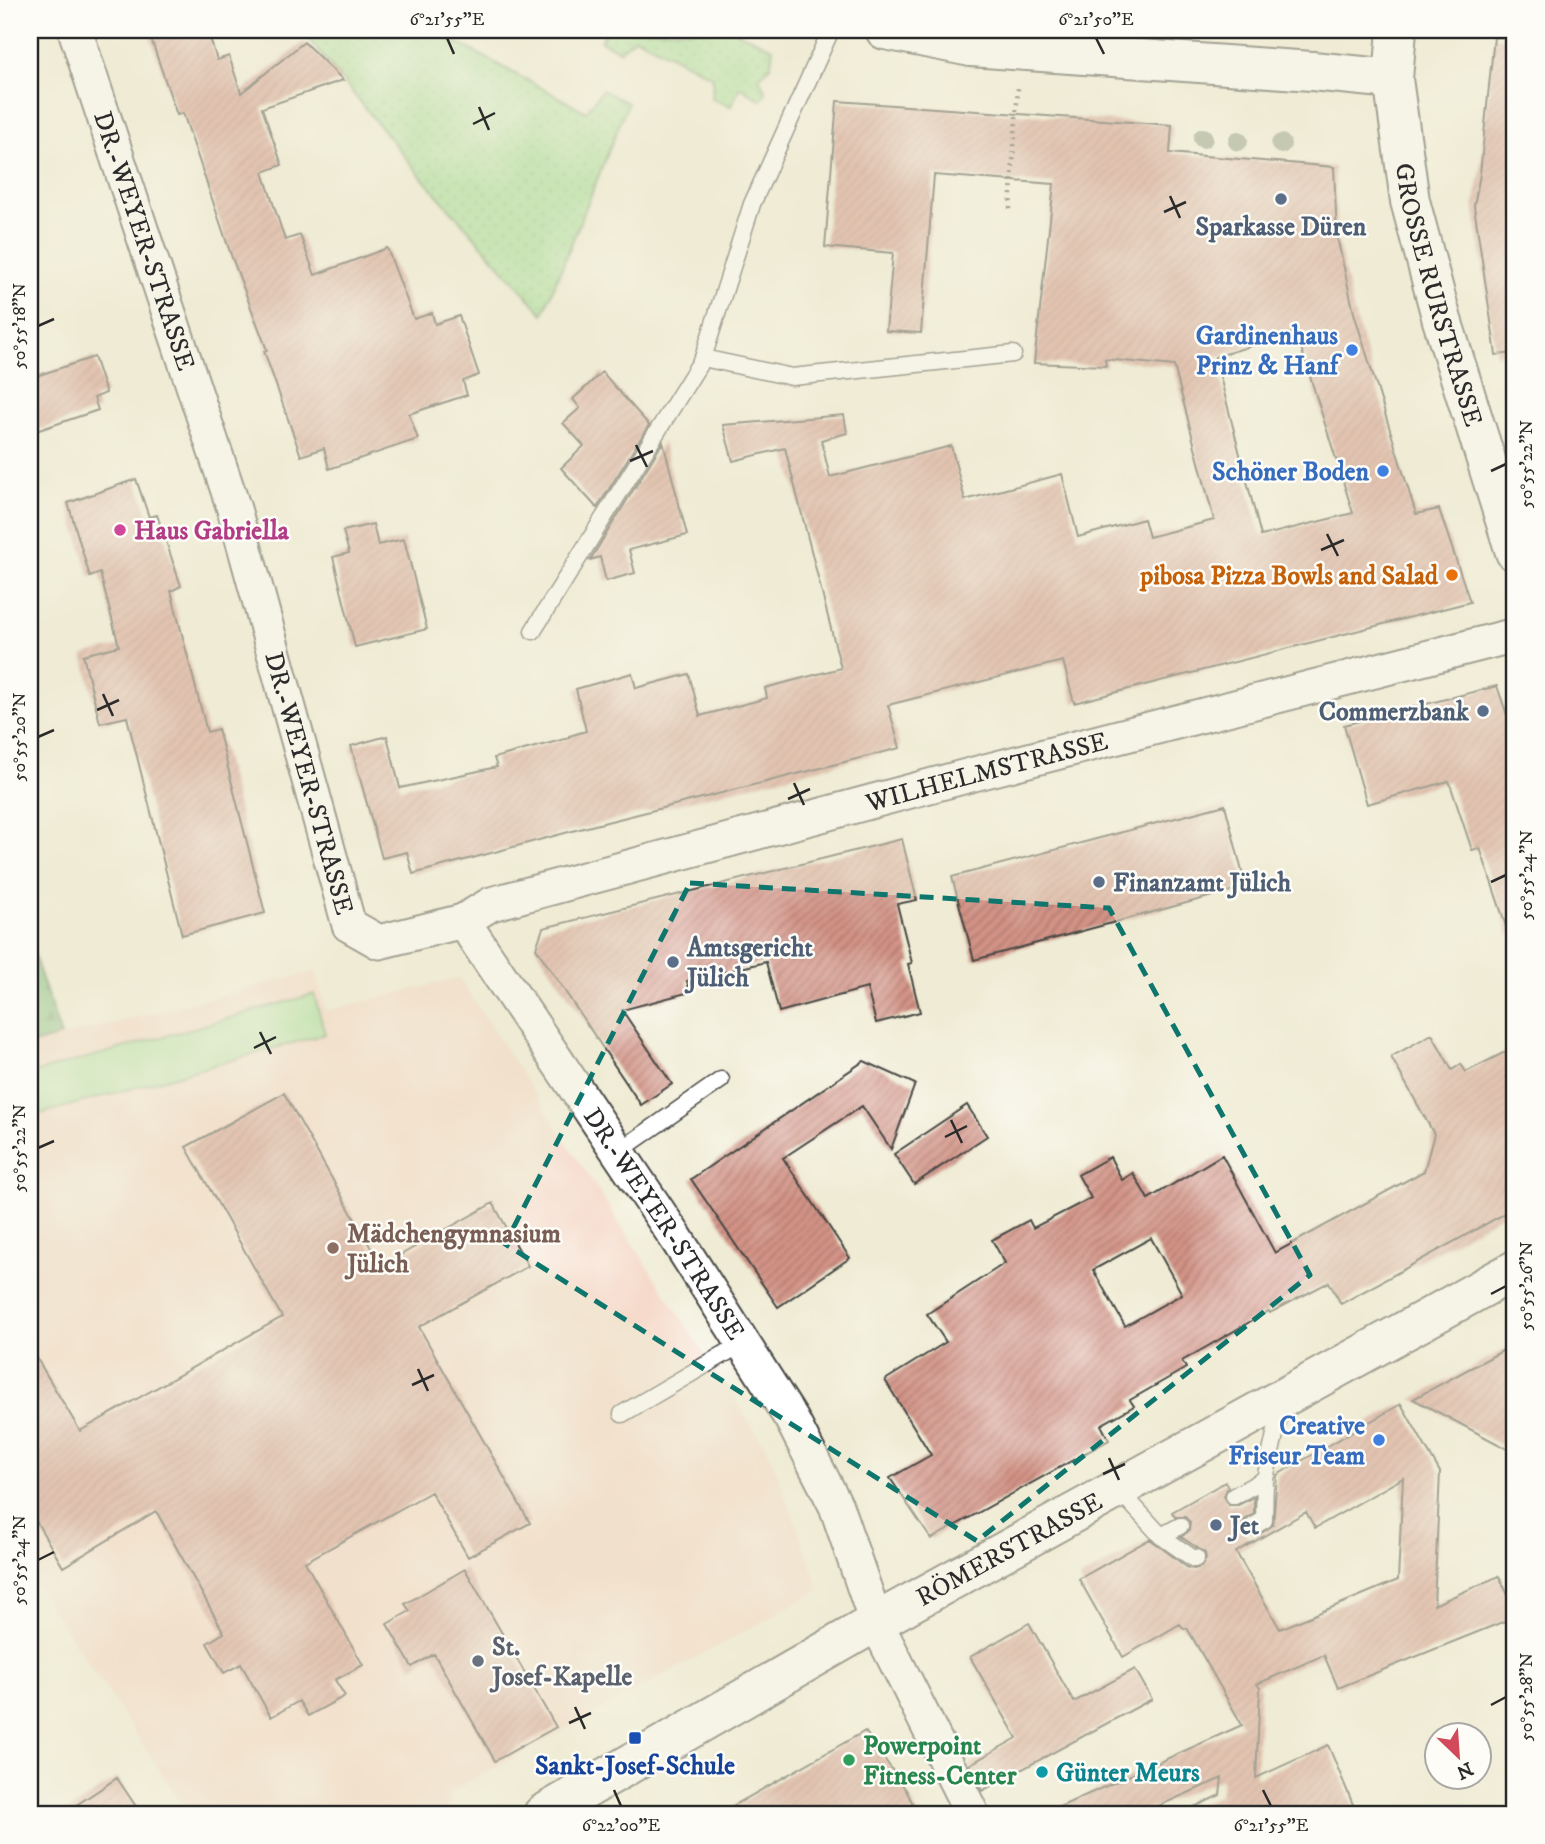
<svg xmlns="http://www.w3.org/2000/svg" width="1545" height="1844" font-family="'IM FELL DW Pica',serif">
  <defs>
    <pattern id="grass-dots" width="8" height="8" patternUnits="userSpaceOnUse" patternTransform="scale(1.75)"><rect width="8" height="8" fill="#9ddc92"/><path d="M2 2h.1M6 6h.1" fill="none" stroke="#87bd7e" stroke-width="1.8" stroke-linecap="round"/></pattern>
    <pattern id="forest-firs" width="22" height="20" patternUnits="userSpaceOnUse" patternTransform="scale(1.75)"><rect width="22" height="20" fill="#7ebc7c"/><path d="M5 1l3.5 6h-7zM16 11l3.5 6h-7z" fill="#679966"/></pattern>
    <pattern id="building-hatch" width="6" height="6" patternUnits="userSpaceOnUse" patternTransform="scale(1.75)"><rect width="6" height="6" fill="#d39386"/><path d="M-1 1l2-2M0 6l6-6M5 7l2-2" fill="none" stroke="#ab786e"/></pattern>
  </defs>
  <rect width="100%" height="100%" fill="#fdfcf7"/>
  <filter id="ink" filterUnits="userSpaceOnUse"><feTurbulence type="fractalNoise" baseFrequency=".0143" numOctaves="2"/><feDisplacementMap in="SourceGraphic" scale="14" xChannelSelector="R" yChannelSelector="G"/><feConvolveMatrix kernelMatrix="1 2 1 2 8 2 1 2 1" color-interpolation-filters="sRGB"/></filter>
  <filter id="wash" filterUnits="userSpaceOnUse"><feTurbulence type="fractalNoise" baseFrequency=".00686" numOctaves="4" result="noise"/><feDisplacementMap in="SourceGraphic" scale="28" xChannelSelector="R" yChannelSelector="G"/><feGaussianBlur stdDeviation="1.57" result="paint"/><feColorMatrix in="noise" values="0 0 0 0 0 0 0 0 0 0 0 0 0 0 0 0 0 1.4 0 .05"/><feComposite in="paint" operator="in"/></filter>
  <g filter="url(#wash)">
    <rect width="100%" height="100%" fill="#efebd4"/>
    <path fill="#f4d3c1" d="M316,971L326,1011L459,978L769,1452L820,1590L450,1792L449,1814H189L30,1576V1045Z"/>
    <path fill="url(#grass-dots)" stroke="#64845e" stroke-width="2" d="M291,30H434L586,112L602,90L628,103L543,314L424,180L307,37Z
      M607,30H733L773,48L771,65L759,78L766,92L761,100L740,87L731,106L712,99L713,77L635,37L620,51L601,41Z"/>
    <path fill="url(#forest-firs)" stroke="#547454" stroke-width="2" d="M30,943L61,1036L30,1045Z"/>
    <path fill="#9ddc92" stroke="#64845e" stroke-width="2" d="M314,994L325,1034L30,1117V1074Z"/>
    <g id="blocks">
      <path fill="url(#building-hatch)" fill-rule="evenodd" d="M148,30H192L195,37L208,32L217,60L229,56L241,93L304,42L343,80L262,108L282,165L263,172L285,240L300,235L315,275L387,248L414,319L432,313L435,324L459,316L479,375L463,381L467,395L409,414L418,439L329,469L324,448L301,456L264,351L267,350L231,255L183,113L177,115Z
        M1494,37L1515,38V353L1496,355L1474,206L1480,174Z
        M837,101L1172,125L1170,153L1334,167L1337,237L1354,313L1416,514L1439,509L1470,602L1074,703L1063,661L888,705L900,748L591,826L413,874L407,852L382,858L351,746L387,736L400,788L497,767L494,758L569,738V736L586,731L576,689L632,673L636,688L689,674L700,716L767,698L765,688L841,668L785,448L733,461L723,425L844,415L847,433L821,440L830,477L951,446L965,500L1062,474L1078,537L1144,519L1149,537L1214,520L1174,366L1105,359L1106,366L1034,363L1054,184L934,175L921,333L886,331L893,253L825,247ZM1296,332L1353,513L1261,536L1215,357Z
        M94,357L106,393L94,398L98,410L30,433V378Z
        M602,372L649,425L597,508L561,468L584,446L563,423L580,408L573,399Z
        M663,442L687,535L629,550L635,573L606,581L600,557L590,560Z
        M136,479L149,517L157,515L181,586L171,591L207,732L218,729L265,913L182,935L127,717L100,723L83,655L119,646L100,573L90,577L68,503Z
        M373,524L378,545L404,539L427,629L355,647L333,557L349,553L343,531Z
        M1497,686L1515,738V934L1509,935L1480,848L1472,850L1449,781L1367,804L1344,725Z
        M1225,805L1246,887L974,960L952,877Z
        M902,839L917,900L897,904L912,963L908,964L920,1012L876,1023L867,988L779,1012L766,962L687,981L690,992L622,1010L672,1084L641,1105L536,948L543,928Z
        M1432,1034L1452,1070L1461,1064L1466,1072L1515,1047V1208L1341,1304L1329,1282L1270,1313L1269,1311L1182,1361L1186,1368L1130,1400L1134,1406L1101,1425L1109,1440L931,1539L890,1478L931,1455L885,1380L946,1342L927,1314L1005,1263L992,1240L1029,1220L1033,1228L1091,1198L1078,1175L1110,1157L1122,1180L1133,1173L1148,1199L1222,1155L1275,1253L1424,1171L1434,1134L1391,1057ZM1151,1238L1182,1294L1125,1326L1093,1270Z
        M864,1061L915,1084L891,1149L862,1106L783,1158L850,1258L778,1307L691,1179Z
        M284,1093L381,1266L493,1203L528,1266L419,1327L530,1523L468,1557L431,1492L305,1562L363,1665L335,1680L345,1696L308,1716L299,1701L271,1717L241,1664L224,1673L207,1643L224,1633L156,1511L63,1567L30,1511V1347L80,1431L282,1317L186,1147Z
        M967,1105L987,1136L914,1184L894,1154Z
        M1515,1344V1453L1413,1399Z
        M1401,1404L1440,1472L1434,1605L1499,1576L1515,1610V1617L1338,1688L1324,1655L1257,1684L1260,1688L1256,1778L1328,1745L1357,1814H1179L1220,1795L1222,1778L1140,1814H1044L1242,1725L1187,1628L1184,1629L1180,1624L1123,1657L1079,1579L1150,1539L1188,1568L1194,1569L1201,1567L1206,1559L1205,1553L1181,1537L1189,1531L1190,1522L1185,1517H1175L1172,1512L1225,1482L1228,1487L1224,1496L1229,1505H1238L1254,1497V1514L1243,1521L1242,1528L1247,1536H1257L1273,1525L1277,1475ZM1403,1478L1398,1580L1280,1629L1236,1552L1306,1512L1315,1528Z
        M465,1569L556,1727L495,1761L434,1654L412,1667L387,1624L410,1611L405,1604Z
        M1029,1623L1074,1702L1135,1669L1152,1699L982,1791L969,1765L1017,1738L970,1657Z
        M865,1731L906,1790L918,1814H719Z
        M117,1778L141,1814H63Z"/>
    </g>
  </g>
  <g filter="url(#ink)">
    <use href="#blocks" fill-opacity="0" stroke="#484844" stroke-width="2"/>
    <g fill="none" stroke-linecap="round" stroke-linejoin="round">
      <g stroke="#484844" stroke-width="19">
        <path id="lane" d="M703,358L792,377L1013,354
          M533,631L703,358L752,204L831,30
          M618,1152L721,1080
          M622,1414L743,1343
          M1118,1489L1161,1536L1180,1526
          M1234,1496L1265,1479L1282,1403
          M1252,1527L1264,1520L1265,1479
          M1161,1536L1194,1559L1196,1558"/>
      </g>
      <g stroke="#484844" stroke-width="37">
        <g id="street">
          <path id="s1" d="M75,30L234,509L349,925L379,942L463,921L676,1238L792,1420L836,1506L876,1622L972,1814"/>
          <path id="s2" d="M463,921L491,904L974,774L1515,635"/>
        </g>
      </g>
      <g stroke="#484844" stroke-width="42">
        <g id="secondary">
          <path d="M885,30L971,47L1312,71L1393,79"/>
          <path id="s3" d="M1397,30L1393,79L1410,201L1442,320L1515,552"/>
          <path id="s4" d="M543,1814L876,1622L1515,1270"/>
        </g>
      </g>
      <path stroke="#484844" stroke-width="4.5" stroke-dasharray="2 5" stroke-linecap="butt" d="M1010,209L1018,88
        M1515,1065L1507,1080L1515,1096"/>
      <use href="#lane" stroke="#fff" stroke-width="16"/>
      <use href="#street" stroke="#fff" stroke-width="33"/>
      <use href="#secondary" stroke="#fff" stroke-width="38"/>
    </g>
    <g fill="#969f88">
      <circle cx="1203" cy="138" r="10"/>
      <circle cx="1238" cy="141" r="10"/>
      <circle cx="1281" cy="144" r="10"/>
    </g>
  </g>
  <path d="M0 0H1545V1844H0ZM690,883L1109,908L1310,1275L977,1541L505,1244Z" fill="#efebd4" fill-opacity=".55" fill-rule="evenodd"/>
  <path fill="none" stroke="#0f766e" stroke-width="5" stroke-dasharray="14 9" stroke-linejoin="round" d="M690,883L1109,908L1310,1275L977,1541L505,1244Z"/>
  <path fill="none" stroke="#2b2b2b" stroke-width="2.5" d="M447,38L454,54M1096,38L1104,54M479,107L489,130M473,124L495,113M1170,196L1180,218M1164,212L1186,202M38,326L54,319M636,445L647,467M630,461L653,451M1491,471L1506,464M1327,534L1338,556M1321,550L1344,540M103,694L113,716M97,710L119,700M38,737L54,730M794,783L804,805M788,799L810,789M1491,882L1506,875M260,1032L271,1054M254,1048L276,1037M951,1120L962,1143M945,1137L967,1126M38,1148L54,1141M1491,1294L1506,1286M418,1369L428,1391M412,1385L434,1375M1109,1458L1119,1480M1103,1474L1125,1464M38,1560L54,1552M1491,1705L1506,1697M575,1707L585,1729M569,1723L591,1713M614,1790L621,1806M1263,1790L1271,1806"/>
  <g fill="#5c6f8a" stroke="#fdfcf7" stroke-width="2.5">
    <circle cx="1281" cy="199" r="7"/>
    <circle cx="1483" cy="711" r="7"/>
    <circle cx="1099" cy="882" r="7"/>
    <circle cx="673" cy="962" r="7"/>
    <circle cx="1216" cy="1525" r="7"/>
  </g>
  <g fill="#3f7fe0" stroke="#fdfcf7" stroke-width="2.5">
    <circle cx="1352" cy="350" r="7"/>
    <circle cx="1383" cy="471" r="7"/>
    <circle cx="1379" cy="1440" r="7"/>
  </g>
  <circle fill="#d1479c" stroke="#fdfcf7" stroke-width="2.5" cx="120" cy="530" r="7"/>
  <circle fill="#e8710a" stroke="#fdfcf7" stroke-width="2.5" cx="1452" cy="575" r="7"/>
  <circle fill="#8d6e63" stroke="#fdfcf7" stroke-width="2.5" cx="333" cy="1248" r="7"/>
  <circle fill="#6b7280" stroke="#fdfcf7" stroke-width="2.5" cx="478" cy="1661" r="7"/>
  <rect fill="#1a4fb4" stroke="#fdfcf7" stroke-width="2.5" x="628" y="1731" width="14" height="14" rx="3.5"/>
  <circle fill="#2e9e5b" stroke="#fdfcf7" stroke-width="2.5" cx="849" cy="1760" r="7"/>
  <circle fill="#0f9aa8" stroke="#fdfcf7" stroke-width="2.5" cx="1042" cy="1772" r="7"/>
  <g text-anchor="middle" stroke-width="5" stroke-linejoin="round" paint-order="stroke">
    <g font-size="26" font-weight="bold" fill="#4e5e75" stroke="#fdfcf7" text-anchor="start">
      <text x="1281" y="235" text-anchor="middle">Sparkasse Düren</text>
      <text x="1469" y="720" text-anchor="end">Commerzbank</text>
      <text x="1113" y="891">Finanzamt Jülich</text>
      <text x="687" y="956">Amtsgericht<tspan x="687" dy="30">Jülich</tspan></text>
      <text x="1230" y="1534">Jet</text>
    </g>
    <g font-size="26" fill="#2b2b2b" stroke="#fdfcf7">
      <text dy="9" stroke="none"><textPath href="#s1" startOffset="222">DR.-WEYER-STRASSE</textPath></text>
      <text dy="9" stroke="none"><textPath href="#s3" startOffset="270">GROSSE RURSTRASSE</textPath></text>
      <text dy="9" stroke="none"><textPath href="#s2" startOffset="546">WILHELMSTRASSE</textPath></text>
      <text dy="9" stroke="none"><textPath href="#s1" startOffset="789">DR.-WEYER-STRASSE</textPath></text>
      <text dy="9" stroke="none"><textPath href="#s1" startOffset="1421">DR.-WEYER-STRASSE</textPath></text>
      <text dy="9" stroke="none"><textPath href="#s4" startOffset="536">RÖMERSTRASSE</textPath></text>
    </g>
    <g font-size="26" font-weight="bold" fill="#366cbe" stroke="#fdfcf7" text-anchor="end">
      <text x="1338" y="344">Gardinenhaus<tspan x="1338" dy="30">Prinz &amp; Hanf</tspan></text>
      <text x="1369" y="480">Schöner Boden</text>
      <text x="1365" y="1434">Creative<tspan x="1365" dy="30">Friseur Team</tspan></text>
    </g>
    <g font-size="26" font-weight="bold" fill="#b23c85" stroke="#fdfcf7" text-anchor="start">
      <text x="134" y="539">Haus Gabriella</text>
    </g>
    <g font-size="26" font-weight="bold" fill="#c56008" stroke="#fdfcf7" text-anchor="end">
      <text x="1438" y="584">pibosa Pizza Bowls and Salad</text>
    </g>
    <g font-size="26" font-weight="bold" fill="#785e54" stroke="#fdfcf7" text-anchor="start">
      <text x="347" y="1242">Mädchengymnasium<tspan x="347" dy="30">Jülich</tspan></text>
    </g>
    <g font-size="26" font-weight="bold" fill="#5b616d" stroke="#fdfcf7" text-anchor="start">
      <text x="492" y="1655">St.<tspan x="492" dy="30">Josef-Kapelle</tspan></text>
    </g>
    <g font-size="26" font-weight="bold" fill="#27864d" stroke="#fdfcf7" text-anchor="start">
      <text x="863" y="1754">Powerpoint<tspan x="863" dy="30">Fitness-Center</tspan></text>
    </g>
    <g font-size="26" font-weight="bold" fill="#164399" stroke="#fdfcf7">
      <text x="635" y="1774">Sankt-Josef-Schule</text>
    </g>
    <g font-size="26" font-weight="bold" fill="#0d838f" stroke="#fdfcf7" text-anchor="start">
      <text x="1056" y="1781">Günter Meurs</text>
    </g>
  </g>
  <rect width="1545" height="1844" fill="none" stroke="#fdfcf7" stroke-width="77"/>
  <g transform="translate(1458 1756) rotate(155)"><circle r="33" fill="#fdfcf7" stroke="#a9a8a5" stroke-width="2"/>
  <path d="M0-5L12 26L0 18L-12 26Z" fill="#d1495b"/>
  <text y="-10" font-size="19" font-weight="bold" text-anchor="middle" fill="#2b2b2b">N</text>
  </g>
  <rect x="38" y="38" width="1468" height="1768" fill="none" stroke="#2b2b2b" stroke-width="2.5"/>
  <g font-size="18" text-anchor="middle" fill="#2b2b2b">
    <text x="447" y="25">6°21'55"E</text>
    <text x="1096" y="25">6°21'50"E</text>
    <text transform="translate(19 326) rotate(-90)" y="6">50°55'18"N</text>
    <text transform="translate(1526 464) rotate(-90)" y="6">50°55'22"N</text>
    <text transform="translate(19 737) rotate(-90)" y="6">50°55'20"N</text>
    <text transform="translate(1526 875) rotate(-90)" y="6">50°55'24"N</text>
    <text transform="translate(19 1148) rotate(-90)" y="6">50°55'22"N</text>
    <text transform="translate(1526 1286) rotate(-90)" y="6">50°55'26"N</text>
    <text transform="translate(19 1560) rotate(-90)" y="6">50°55'24"N</text>
    <text transform="translate(1526 1697) rotate(-90)" y="6">50°55'28"N</text>
    <text x="621" y="1831">6°22'00"E</text>
    <text x="1271" y="1831">6°21'55"E</text>
  </g>
</svg>
